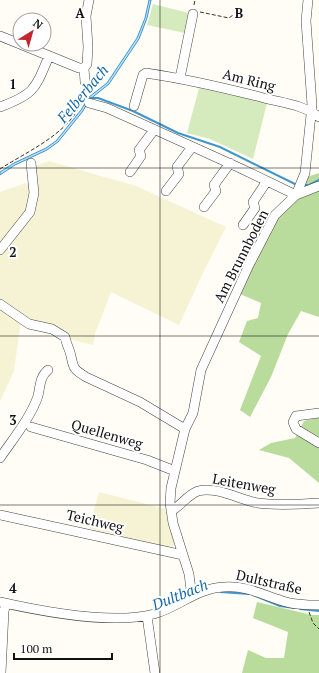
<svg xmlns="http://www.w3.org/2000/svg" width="319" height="673" font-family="'PT Serif',serif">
  <rect width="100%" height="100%" fill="#fffdf5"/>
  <path fill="#f6f3d4" d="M49,161L136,186L226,227L202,275L179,325L111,292L95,334L93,345L69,339L29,322L0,301V251L30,214L34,166Z
    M26,183L31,184V203L0,248V192Z
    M0,306L21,320L14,371L0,401Z
    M99,492L166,509L176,542L174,545L168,547L94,530L89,527Z"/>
  <path fill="#d5ebbd" d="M153,4L189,13L185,33L147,25Z
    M199,88L267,103L253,159L210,139L187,133Z"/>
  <path fill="#b9dc9c" d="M319,173V317L301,311L288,334L271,377L250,417L240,410L261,356L239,342L247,321L258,318L261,303L240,294L257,241L307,177Z
    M319,417V483L289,458L259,450L271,443L295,438L304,421Z
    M257,602L312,615H319V673H242L248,650L266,658H284L288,632L253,618Z"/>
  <path fill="#b9e0f7" stroke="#3f96cf" d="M149,0H151L147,18L139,39L109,84L89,100L83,111L58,142L47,150L15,165L0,175V172L14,163L46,148L56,141L81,110L89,97L107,83L137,38L145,18Z"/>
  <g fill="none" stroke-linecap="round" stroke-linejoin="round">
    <path stroke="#3f96cf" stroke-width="2" d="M90,98H98L133,111L178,133L220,147L297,185
      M303,185H309L319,180
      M221,592L249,594
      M253,595L280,606L294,608
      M300,609L319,611"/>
    <g stroke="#444" stroke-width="10">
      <path id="minor" d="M0,36L20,44
        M20,44L79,68H84
        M180,78L193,14
        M85,82L84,68L87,64L88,47L86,16L89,0
        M89,103L107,108L242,169L296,195L319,186
        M134,106L143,75L146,73C186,79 225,88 264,98C283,103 304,105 319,117
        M0,107C35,94 35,89 49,56
        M130,172L141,156L139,150L154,130
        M166,191L179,174L177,167L192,147
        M204,207L216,191L214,185L230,163
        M243,225L255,208L253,202L267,181
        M0,250L30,212L34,193L31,163
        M0,304L29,324L52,329L65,337C66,342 68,347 70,352C74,367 71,368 86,377L140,402L185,429
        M319,413L296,416L293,422L296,429L319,443
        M31,427L147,460L175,471
        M0,458C13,439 31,417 38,396C40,387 40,376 48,370
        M171,511C181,506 187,495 198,491C217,486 240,500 258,503C278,506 299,504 319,503
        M0,515L183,555
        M189,597L191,590L189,574L173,523L170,503L171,488L185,429L193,413L201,370L249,265L275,215L296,195L305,173L312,105L306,21L308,0
        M0,602C44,612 111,625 154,614C179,607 197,588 224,587C246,585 265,596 286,602C297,605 308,605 319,605
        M147,616L155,673
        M1,673L4,611L6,604"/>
    </g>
    <path stroke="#333" stroke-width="1" stroke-dasharray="4 2" stroke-linecap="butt" d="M194,5L195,0
      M200,12L229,18L233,15
      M81,100L79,98L83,89
      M0,169C28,151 66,135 81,104
      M309,612L313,623L319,629"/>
    <use href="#minor" stroke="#fff" stroke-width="9"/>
  </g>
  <path fill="none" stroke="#111" stroke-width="1" stroke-opacity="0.55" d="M160,0V673M0,168H319M0,336H319M0,505H319"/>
  <g text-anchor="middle" stroke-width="4" stroke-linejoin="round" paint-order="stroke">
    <g font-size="14" fill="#111" stroke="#fff">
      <text transform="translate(249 80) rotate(14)" y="5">Am Ring</text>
      <text transform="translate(241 256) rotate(-63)" y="5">Am Brunnboden</text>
      <text transform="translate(107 434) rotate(16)" y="5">Quellenweg</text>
      <text transform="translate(244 484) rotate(10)" y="5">Leitenweg</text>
      <text transform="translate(95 521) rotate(13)" y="5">Teichweg</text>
      <text transform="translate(269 582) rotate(13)" y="5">Dultstraße</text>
    </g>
    <g font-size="15" font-style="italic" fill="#1768a6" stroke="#fff">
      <text transform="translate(83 94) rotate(-50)" y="5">Felberbach</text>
      <text transform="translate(180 595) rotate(-22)" y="5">Dultbach</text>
    </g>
  </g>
  <g font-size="13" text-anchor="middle" font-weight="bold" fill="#111" stroke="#fff" stroke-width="4" stroke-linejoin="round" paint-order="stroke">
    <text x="80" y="18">A</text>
    <text x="239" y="18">B</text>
    <text x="13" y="89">1</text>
    <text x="13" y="257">2</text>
    <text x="13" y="425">3</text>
    <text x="13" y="593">4</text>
  </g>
  <g transform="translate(32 32) rotate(37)"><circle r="19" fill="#ffffff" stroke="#a0a0a0"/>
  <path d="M0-3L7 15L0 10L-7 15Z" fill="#c4262e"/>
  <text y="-6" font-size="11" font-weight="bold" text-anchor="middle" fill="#111111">N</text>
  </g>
  <path d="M14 653v6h98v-6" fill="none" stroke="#111111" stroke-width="2"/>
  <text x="20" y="653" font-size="12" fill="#111111" stroke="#ffffff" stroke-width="3" paint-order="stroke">100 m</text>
</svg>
